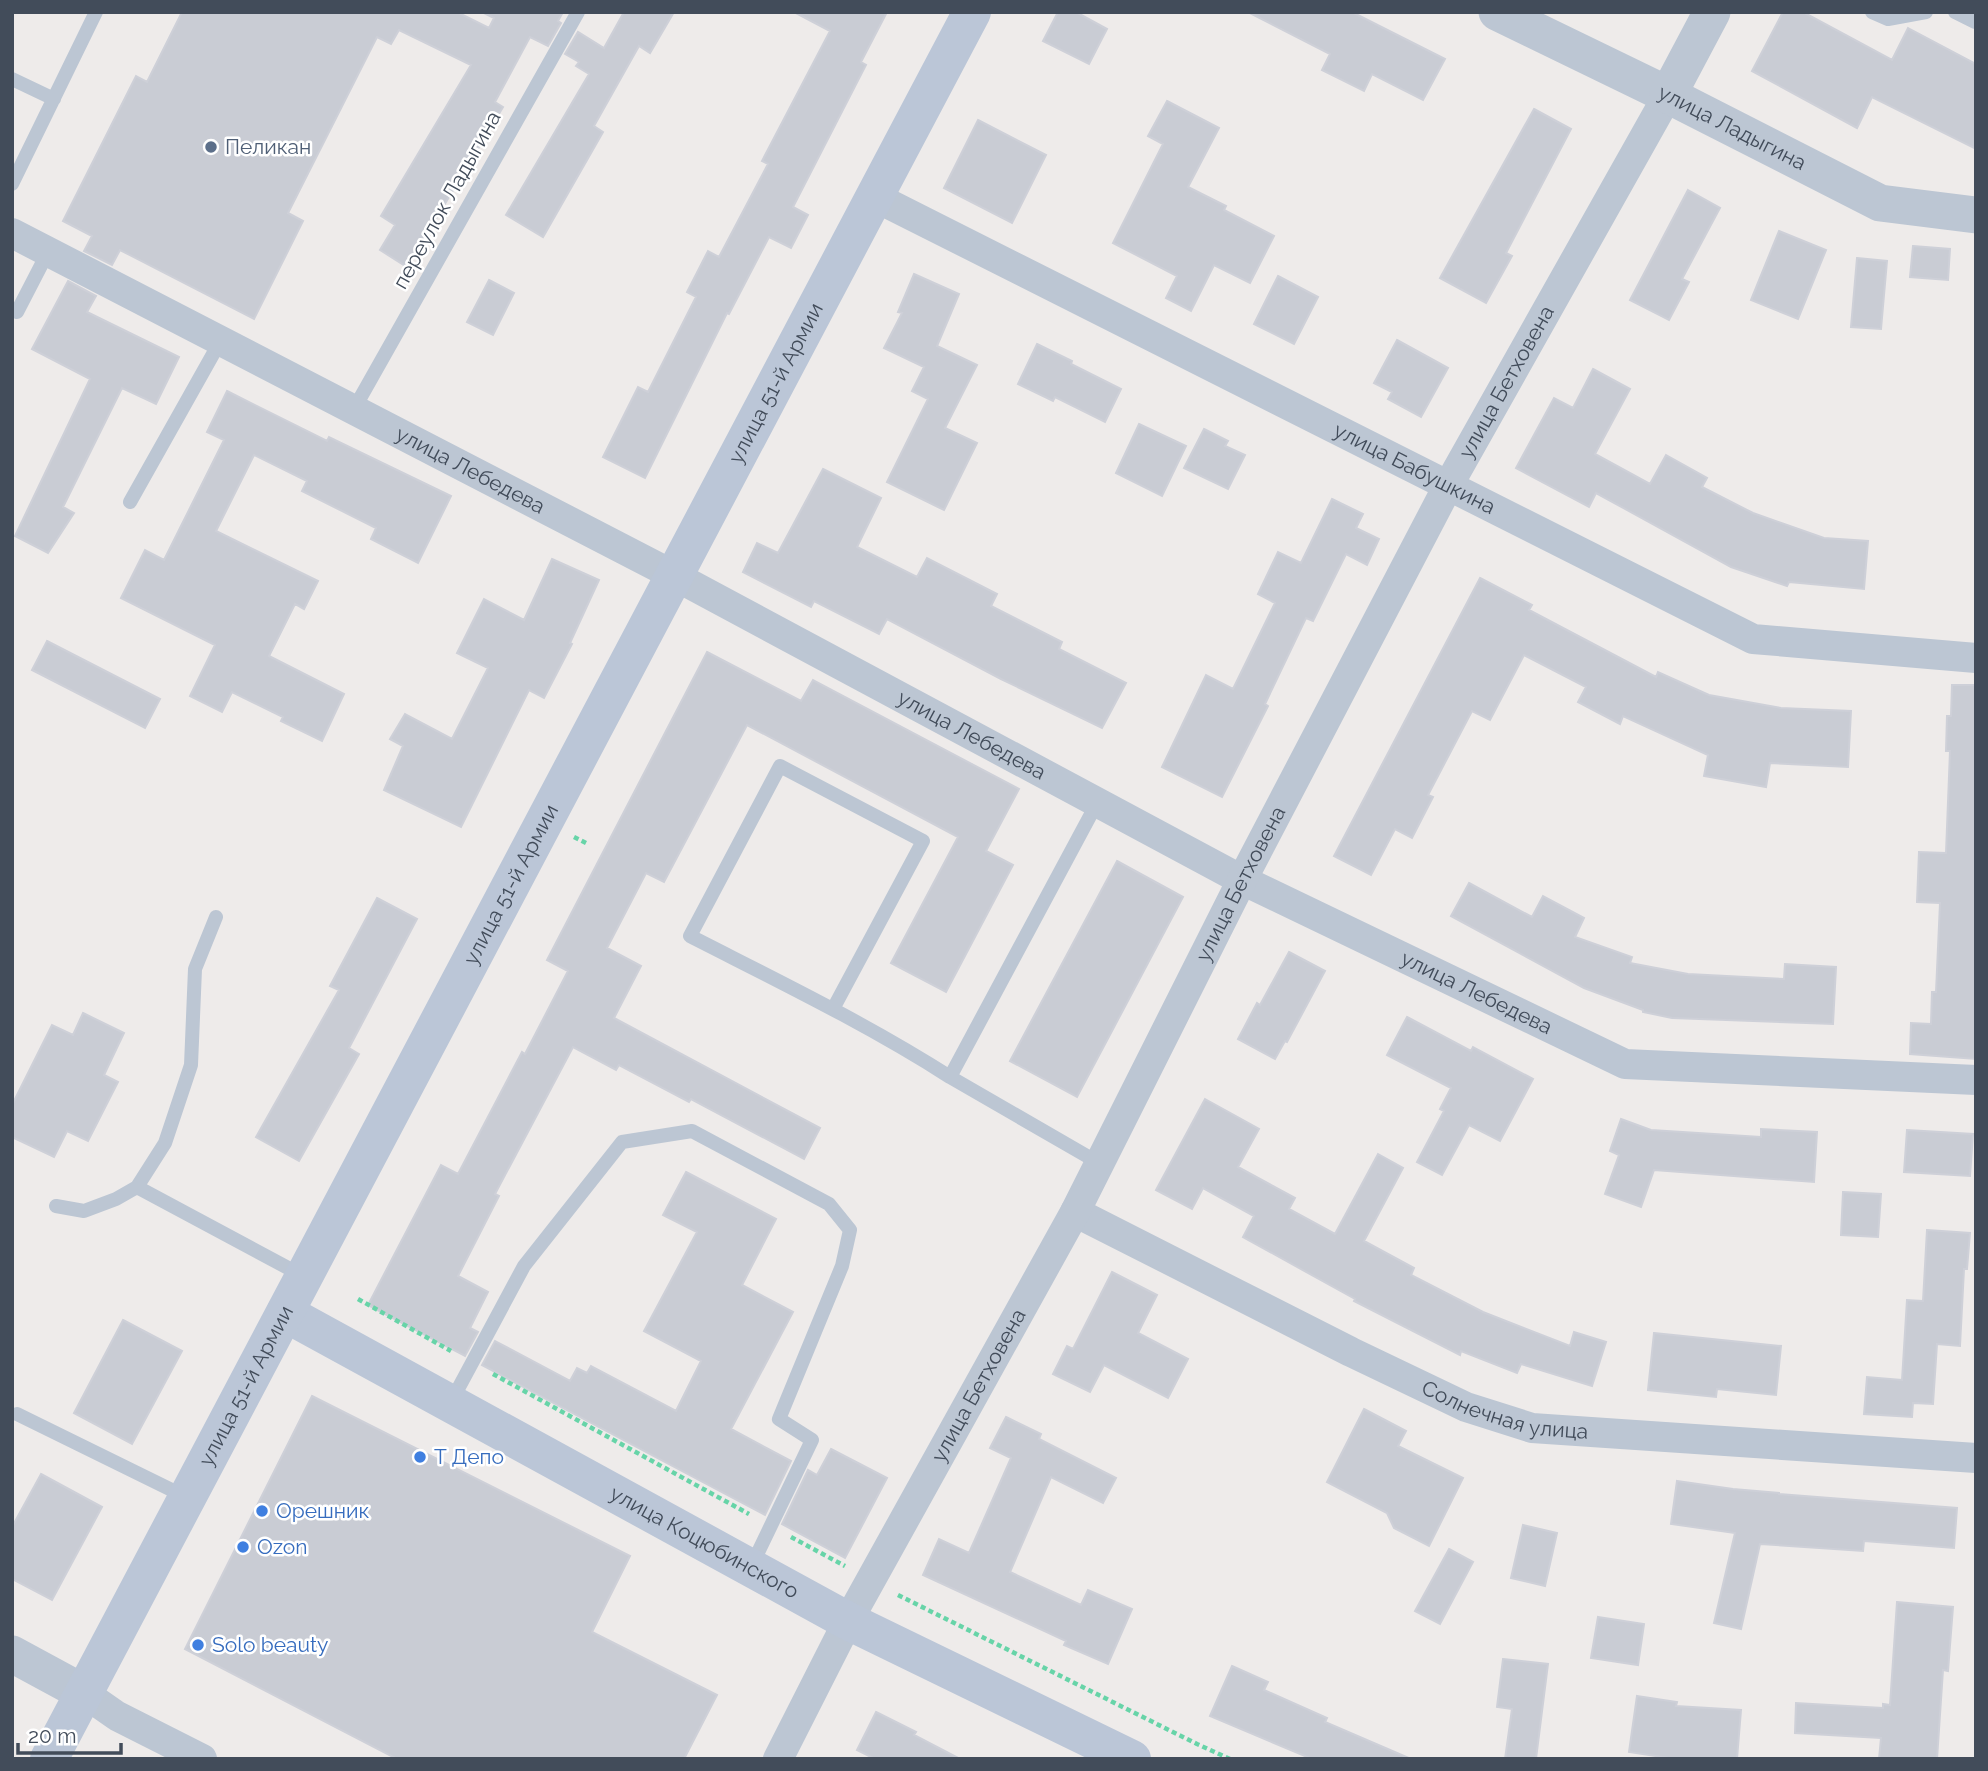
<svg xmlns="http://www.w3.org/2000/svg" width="1988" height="1771" font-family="Raleway,sans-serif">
  <rect width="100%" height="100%" fill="#eeebea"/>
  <path fill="#c9ccd4" stroke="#ced0d8" stroke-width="2" d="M182,12H457L489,28L494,18L482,12H563L558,21L561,23L548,46L530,37L495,102L503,107L407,267L380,250L395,225L381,216L471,65L399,30L391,44L377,37L288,213L303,221L254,319L120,250L112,265L84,251L92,236L63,221L136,76L147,82Z
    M624,12H674L650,53L639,46L594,126L603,132L543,237L506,215L589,74L576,66L579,62L565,54L578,32L604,48Z
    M794,12H887L861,62L866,65L793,207L808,215L791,248L769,237L729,314L727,313L645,478L603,457L638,387L648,392L696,297L687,292L708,251L719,257L768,164L762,161L830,31Z
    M1058,12H1076L1107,29L1089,64L1043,41Z
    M1248,12H1352L1445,59L1423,100L1372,74L1364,91L1322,70L1330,54Z
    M1783,12H1803L1892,60L1908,28L1976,64V149L1872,97L1857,128L1752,71Z
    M1167,101L1219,128L1188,187L1226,206L1224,210L1274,236L1250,283L1214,265L1191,311L1166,298L1177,276L1113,243L1163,144L1148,136Z
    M1534,109L1571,129L1506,253L1512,256L1486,303L1440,278Z
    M978,120L1046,155L1012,223L944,188Z
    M1688,190L1720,208L1682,279L1689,282L1669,320L1630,300Z
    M1779,231L1826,250L1798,319L1751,300Z
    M1913,246L1950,249L1948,280L1910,277Z
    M1857,258L1887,261L1881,329L1851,327Z
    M914,274L959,294L937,346L977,365L945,428L977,443L944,510L887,482L928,399L912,391L924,367L884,348L902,313L898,312Z
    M1278,276L1318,297L1294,344L1254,324Z
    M489,280L514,293L493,335L467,322Z
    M68,281L96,296L87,312L179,357L156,404L122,388L63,507L74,513L48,553L15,536L90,379L32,349Z
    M1397,340L1448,368L1421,417L1388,399L1392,392L1374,383Z
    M1037,344L1072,361L1071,364L1121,389L1105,422L1055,397L1053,401L1018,384Z
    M1593,369L1630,389L1595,454L1650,484L1666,455L1707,478L1702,487L1753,513L1824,538L1868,541L1864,589L1789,582L1787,586L1731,567L1596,493L1589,507L1516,468L1554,398L1573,408Z
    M227,391L327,441L329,437L451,496L418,563L371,539L376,528L302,491L307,481L254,455L216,531L318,581L304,609L295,604L269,656L344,694L322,741L281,721L283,717L232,692L222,712L190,696L215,645L121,598L145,550L164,560L224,440L207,432Z
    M1139,424L1186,446L1162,496L1116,473Z
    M1204,429L1228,441L1225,446L1245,455L1228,489L1184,468Z
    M823,469L881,498L857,547L917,577L927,558L997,594L991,606L1062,642L1059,649L1126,683L1102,728L1001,679L887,619L879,634L814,601L811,607L743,572L757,543L778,553Z
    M1332,499L1363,514L1356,528L1379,539L1367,565L1346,554L1313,621L1306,618L1265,704L1268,706L1222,797L1162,767L1206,675L1233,689L1275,603L1258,594L1278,552L1301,563Z
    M552,559L599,580L570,643L572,644L544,698L529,690L461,827L384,790L403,746L390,739L405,714L452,739L488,668L457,653L484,599L524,620Z
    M1480,578L1532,605L1529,610L1656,677L1658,672L1709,695L1781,708L1851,711L1848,767L1770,763L1766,787L1704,776L1708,755L1623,716L1620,724L1578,702L1586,687L1524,655L1490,720L1472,711L1428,795L1433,797L1412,838L1395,829L1371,875L1334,856Z
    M47,641L160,699L145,728L32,670Z
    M707,652L801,701L813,680L1019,789L986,851L1013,865L946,992L891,963L958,837L747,725L664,882L646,873L607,948L641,966L614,1018L820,1128L804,1159L691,1099L689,1102L619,1065L616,1070L573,1047L495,1194L499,1196L458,1276L488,1292L470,1328L478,1332L465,1356L368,1305L441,1165L458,1174L522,1052L525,1054L568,971L547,960Z
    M1952,685H1976V1059L1910,1054L1911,1023L1931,1024L1932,992H1936L1940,903L1917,902L1919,852L1946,853L1950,751H1946L1947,716H1951Z
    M1117,861L1183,897L1077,1097L1010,1061Z
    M1469,883L1532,917L1543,896L1584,918L1575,937L1632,957L1630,963L1688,974L1784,979L1785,964L1836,967L1833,1024L1672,1018L1643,1012V1010L1584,988L1451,916Z
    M377,898L417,919L349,1048L359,1054L299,1161L256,1137L339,990L330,986Z
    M1289,952L1325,971L1287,1042L1285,1041L1275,1059L1238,1039L1257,1003L1260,1005Z
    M83,1013L124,1033L104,1075L118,1082L88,1141L67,1131L54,1157L12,1137V1105L52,1025L73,1035Z
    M1407,1017L1471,1051L1473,1047L1533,1079L1500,1141L1469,1125L1442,1175L1417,1162L1444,1111L1440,1109L1451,1088L1387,1055Z
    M1205,1099L1259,1129L1238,1167L1295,1198L1289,1209L1335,1234L1378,1154L1403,1168L1364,1241L1414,1268L1411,1275L1483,1312L1570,1346L1574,1332L1606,1342L1592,1386L1521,1364L1517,1373L1461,1351L1460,1355L1354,1301L1355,1299L1243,1237L1254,1216L1203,1188L1192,1209L1156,1190Z
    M1621,1119L1651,1130L1761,1137V1129L1817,1132L1814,1182L1654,1170L1641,1207L1605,1194L1619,1155L1610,1151Z
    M1907,1130L1973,1134L1970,1176L1904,1172Z
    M686,1172L776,1219L742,1285L793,1312L731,1429L791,1461L765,1515L482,1365L495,1341L570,1381L577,1368L587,1373L591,1366L676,1411L701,1361L644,1331L697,1232L663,1215Z
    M1843,1192L1881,1194L1878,1237L1841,1235Z
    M1927,1230L1970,1233L1967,1269H1964L1960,1346L1937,1344L1933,1404L1913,1403L1912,1417L1864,1414L1867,1377L1902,1380L1907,1300L1923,1301Z
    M1112,1272L1157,1295L1138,1333L1188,1359L1168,1398L1104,1365L1090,1392L1053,1374L1067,1346L1073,1349Z
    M123,1320L182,1351L132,1444L74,1413Z
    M1654,1333L1781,1346L1776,1395L1717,1389L1716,1397L1648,1390Z
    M312,1396L630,1556L592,1632L717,1695L684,1759H397L185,1649Z
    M1364,1409L1406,1431L1398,1446L1463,1478L1429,1546L1394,1528L1387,1513L1327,1482Z
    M1006,1417L1041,1434L1039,1439L1116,1478L1103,1503L1051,1477L1010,1572L1081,1605L1088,1590L1132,1609L1108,1664L1064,1645L1066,1641L923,1575L939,1539L969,1553L1011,1458L990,1448Z
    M831,1449L887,1478L845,1558L782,1524L808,1470L817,1475Z
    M41,1474L102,1507L52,1600L12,1579V1527Z
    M1677,1481L1733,1489L1779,1493V1494L1957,1508L1954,1548L1864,1541L1863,1551L1760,1544L1741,1629L1714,1623L1735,1533L1671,1524Z
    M1523,1525L1557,1533L1545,1586L1511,1578Z
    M1449,1549L1473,1562L1440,1624L1415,1611Z
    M1897,1602L1953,1607L1948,1671L1943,1670L1937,1759H1879L1881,1738L1795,1733L1796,1703L1883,1708V1704L1890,1705Z
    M1598,1617L1644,1624L1638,1665L1591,1658Z
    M1503,1659L1548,1664L1536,1759H1505L1512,1709L1497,1707Z
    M1232,1666L1268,1682L1264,1690L1327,1718L1325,1722L1411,1759H1312L1210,1716Z
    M1637,1696L1677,1702L1676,1706L1741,1710L1737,1759H1675L1629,1752Z
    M876,1712L916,1732L914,1735L960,1759H875L857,1750Z"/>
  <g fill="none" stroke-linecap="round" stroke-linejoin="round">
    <path stroke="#67d4a8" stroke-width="4.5" stroke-dasharray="5 3.5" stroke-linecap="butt" d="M574,837L586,843
      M358,1299L451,1351
      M493,1374L749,1514
      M791,1537L845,1566
      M898,1595L1197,1744L1230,1759"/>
    <path stroke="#bcc6d3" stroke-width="14" d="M1872,12L1888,19L1926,12
      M1955,12L1975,22
      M12,79L54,99
      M12,184L96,12
      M12,310L17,312L48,252
      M354,409L578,12
      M130,502L221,340
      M216,917L195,969L191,1065L165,1143L137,1187L303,1276
      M833,1009L923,841L780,766L690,936C778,981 867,1024 950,1077L1097,803
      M950,1077L1099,1163
      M56,1206L84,1211L116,1199L137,1187
      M451,1402L524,1266L622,1142L692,1131L829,1204L850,1230L842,1266L779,1419L812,1440L752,1565
      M17,1414L186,1497"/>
    <g stroke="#bcc6d3" stroke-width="30">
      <path id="s1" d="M875,197L1753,639L1976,658"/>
      <path id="s2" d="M12,233L675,576L1242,880L1625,1064L1976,1080"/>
      <path id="s3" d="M1075,1212L1351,1352L1466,1407L1532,1428L1976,1458"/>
      <path d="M84,1693L117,1716L202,1759"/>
      <path id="s4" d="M778,1759L848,1621L1075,1212L1242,880L1448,486L1668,95"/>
    </g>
    <g stroke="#bcc6d3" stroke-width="37">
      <path id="s5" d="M1497,12L1668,95L1880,203L1976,215"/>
      <path d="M1668,95L1712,12"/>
      <path d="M12,1654L84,1693"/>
    </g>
    <g stroke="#bbc6d7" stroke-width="38">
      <path id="s6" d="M285,1313L848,1621L1132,1759"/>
      <path id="s7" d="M49,1759L972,12"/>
    </g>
  </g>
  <circle fill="#5c6f8a" stroke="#fff" stroke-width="2.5" cx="211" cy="147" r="7"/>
  <g fill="#3f7fe0" stroke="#fff" stroke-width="2.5">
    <circle cx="420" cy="1457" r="7"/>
    <circle cx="262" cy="1511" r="7"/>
    <circle cx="243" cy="1547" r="7"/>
    <circle cx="198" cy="1645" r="7"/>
  </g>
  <g text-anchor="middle" stroke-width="5" stroke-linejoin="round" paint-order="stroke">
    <g font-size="21" fill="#424c5a" stroke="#fff">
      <text dy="7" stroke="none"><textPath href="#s5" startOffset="262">улица Ладыгина</textPath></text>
      <text transform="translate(447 200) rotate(-61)" y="7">переулок Ладыгина</text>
      <text dy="7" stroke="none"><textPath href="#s4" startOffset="1558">улица Бетховена</textPath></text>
      <text dy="7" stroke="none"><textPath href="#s7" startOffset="1556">улица 51-й Армии</textPath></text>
      <text dy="7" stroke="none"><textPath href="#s1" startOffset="604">улица Бабушкина</textPath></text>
      <text dy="7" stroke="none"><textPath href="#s2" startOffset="516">улица Лебедева</textPath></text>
      <text dy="7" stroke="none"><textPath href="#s2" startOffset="1083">улица Лебедева</textPath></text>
      <text dy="7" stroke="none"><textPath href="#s4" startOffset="990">улица Бетховена</textPath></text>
      <text dy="7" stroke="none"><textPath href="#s7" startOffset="989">улица 51-й Армии</textPath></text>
      <text dy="7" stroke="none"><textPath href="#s2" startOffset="1650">улица Лебедева</textPath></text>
      <text dy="7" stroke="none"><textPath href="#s4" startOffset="424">улица Бетховена</textPath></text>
      <text dy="7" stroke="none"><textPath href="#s7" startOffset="422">улица 51-й Армии</textPath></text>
      <text dy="7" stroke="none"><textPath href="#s3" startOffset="476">Солнечная улица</textPath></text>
      <text dy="7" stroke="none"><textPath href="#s6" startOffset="478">улица Коцюбинского</textPath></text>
    </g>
    <g font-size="21" fill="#4e5e75" stroke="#fff" text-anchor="start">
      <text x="225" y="154">Пеликан</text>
    </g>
    <g font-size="21" fill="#366cbe" stroke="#fff" text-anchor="start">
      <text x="434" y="1464">Т Депо</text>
      <text x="276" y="1518">Орешник</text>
      <text x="257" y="1554">Ozon</text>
      <text x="212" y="1652">Solo beauty</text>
    </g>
  </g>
  <rect width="1988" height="1771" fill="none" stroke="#424c5a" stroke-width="28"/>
  <path d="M18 1743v10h103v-10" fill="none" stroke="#424c5a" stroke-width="3.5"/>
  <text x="28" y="1743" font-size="21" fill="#424c5a" stroke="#ffffff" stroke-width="5" paint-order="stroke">20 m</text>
</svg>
